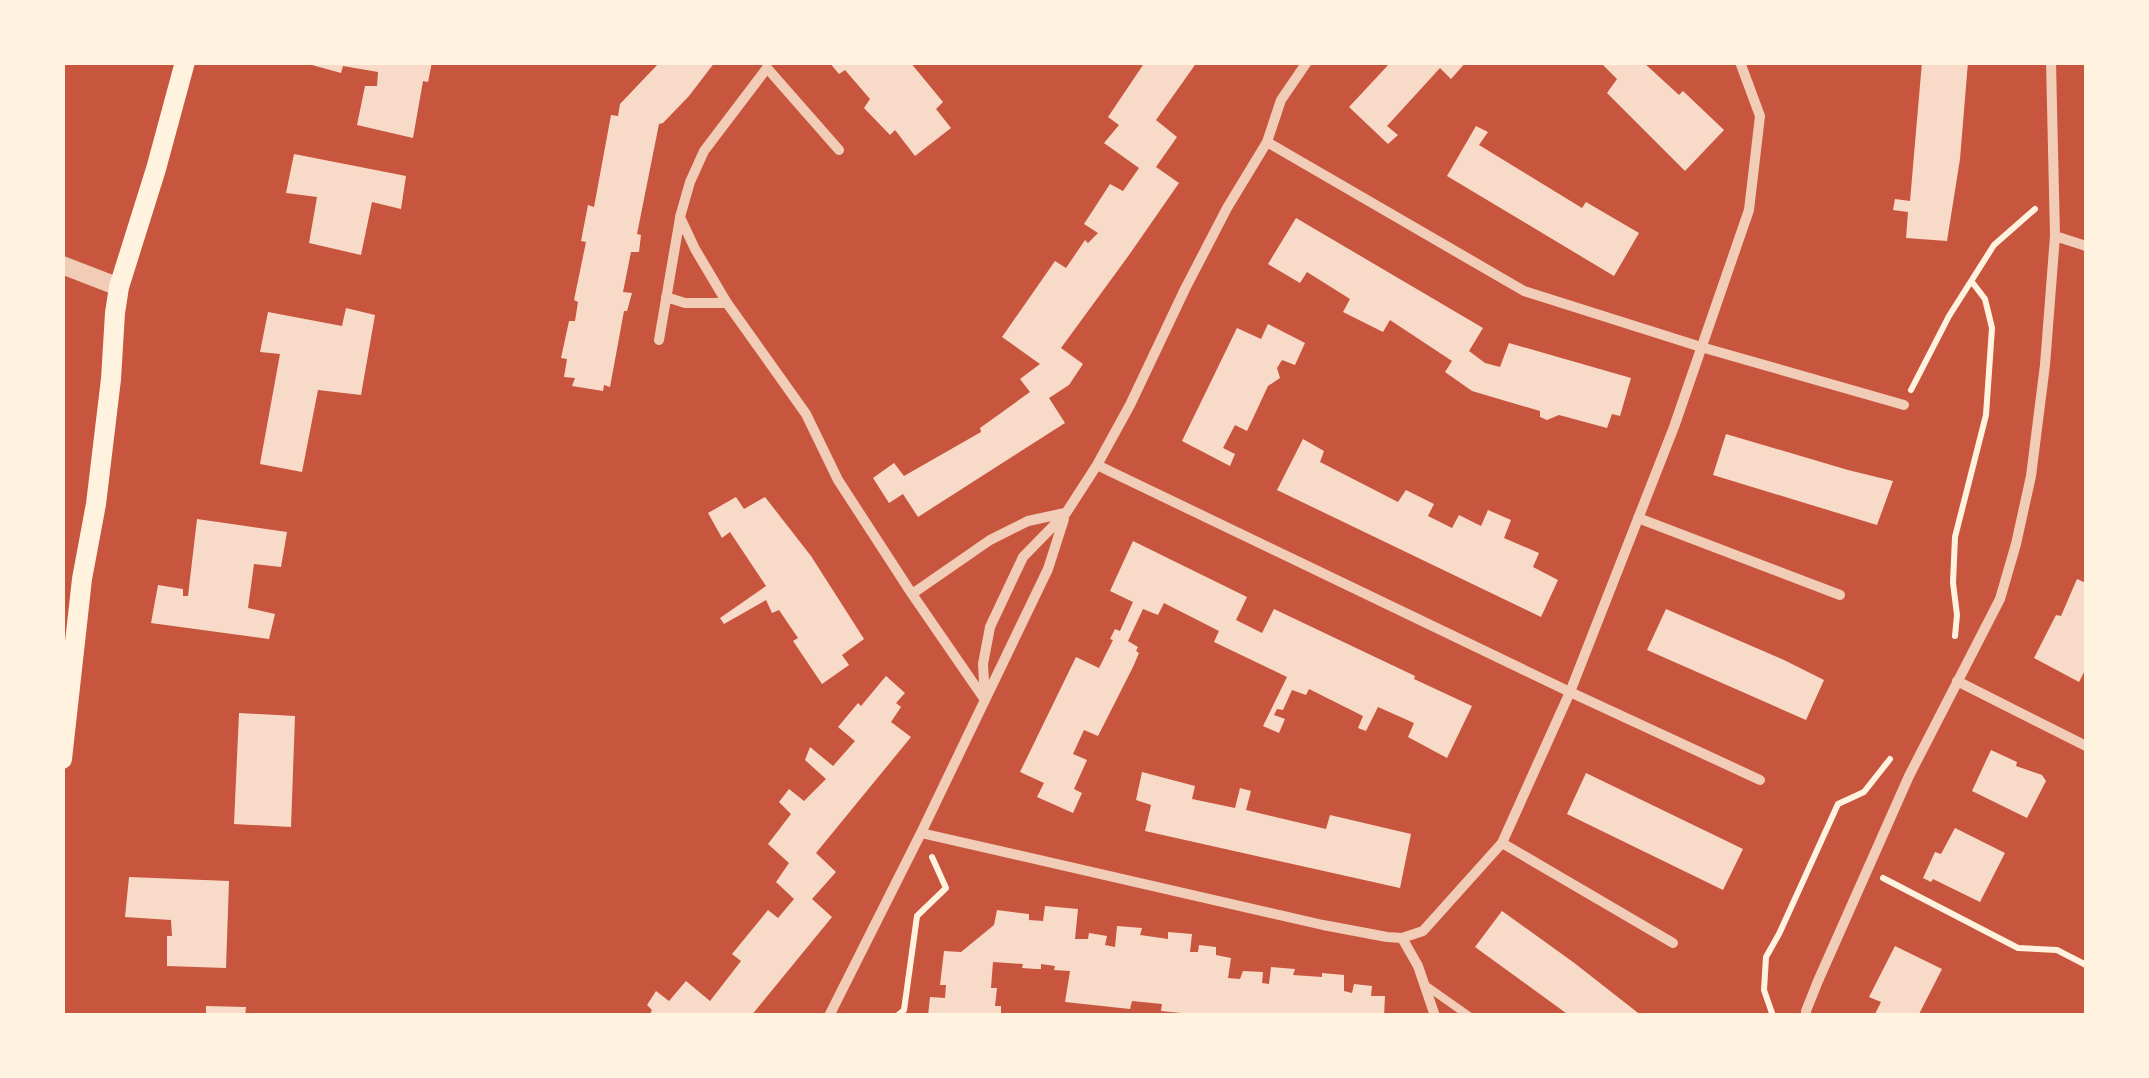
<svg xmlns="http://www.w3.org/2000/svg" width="2149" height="1078" font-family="Quicksand,sans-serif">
  <rect width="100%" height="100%" fill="#c8553d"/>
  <path fill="#f7dbc8" d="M301,62H432L428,82L423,81L413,138L357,125L365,86H377L378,72L343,66L341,73Z
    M660,62H715L689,96L663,123L659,124L637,234L641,235L639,252H631L623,292L632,293L627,311H624L610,387L604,385L603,391L572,386L575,378L564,377L567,359L561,358L569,321H575L578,302L574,300L586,242L581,241L588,205L594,207L611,115L618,116L620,104Z
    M829,62H910L943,102L936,109L951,128L915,156L895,130L890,135L864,108L870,99L845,70L839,74Z
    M1145,62H1197L1156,120L1177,137L1156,167L1179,183L1129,255L1061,348L1083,364L1069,385L1049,398L1065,423L918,517L903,494L889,503L873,478L894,463L904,476L981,432L980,428L1030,392L1020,379L1040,364L1002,337L1055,261L1066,268L1085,240L1088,243L1098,233L1084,224L1110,184L1123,191L1139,168L1104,143L1119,125L1108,117Z
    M1391,62H1466L1451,79L1440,68L1387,126L1398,135L1388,144L1349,107Z
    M1600,62H1643L1679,95L1683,91L1724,130L1685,171L1607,93L1617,79Z
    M1922,62H1968L1960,159L1947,241L1906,238L1908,212L1893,210L1895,199L1910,201Z
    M1476,126L1488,132L1479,145L1582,208L1586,202L1639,233L1614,276L1447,176Z
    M294,154L406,176L401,209L372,202L361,255L309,243L317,197L286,193Z
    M1296,218L1483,328L1469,351L1485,363L1500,367L1509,343L1631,378L1620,416L1612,414L1607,428L1559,415L1547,420L1540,417V411L1472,391L1445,372L1452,361L1390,320L1383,332L1343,312L1350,299L1307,272L1300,283L1268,264Z
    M346,308L375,315L361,395L318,390L302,472L260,464L280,354L260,352L268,312L342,326Z
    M1268,324L1305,343L1295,365L1282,360L1277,368L1280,378L1268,386L1247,431L1235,425L1223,448L1235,454L1230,466L1182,441L1237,328L1261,339Z
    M1726,434L1848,470L1893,481L1877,525L1713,475Z
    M1303,439L1324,451L1320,462L1398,502L1406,490L1434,504L1428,516L1452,528L1459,515L1481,526L1488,510L1511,520L1504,538L1539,553L1533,567L1558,580L1541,617L1277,490Z
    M736,497L744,509L765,497L811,556L864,639L842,655L849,665L822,684L793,641L798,638L779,610L772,613L766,600L724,624L720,618L766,586L730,532L722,538L708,513Z
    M197,519L287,532L281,567L254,564L248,608L275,614L269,639L151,623L158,585L183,589V596H188Z
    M1133,541L1247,597L1236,620L1262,633L1274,609L1415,676L1414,679L1472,706L1447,758L1408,737L1414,723L1378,707L1366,731L1358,728L1363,716L1309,689L1306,695L1292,690L1283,710L1277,709L1274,715L1285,719L1279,733L1263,726L1287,677L1214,642L1219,631L1164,603L1158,615L1143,609L1128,641L1138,647L1136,651L1139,653L1133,667L1098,736L1084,730L1073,754L1087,760L1074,789L1082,793L1073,813L1037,797L1044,783L1020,772L1076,657L1099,668L1113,640L1110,639L1115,629L1120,631L1133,602L1110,591Z
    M2077,579L2086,583V668L2079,682L2034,658L2056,615L2061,616Z
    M1666,609L1784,660L1824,680L1806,720L1647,650Z
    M886,676L905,693L896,703L901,707L891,722L911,737L816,853L836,872L812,899L832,917L751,1016H649L652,1010L647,1005L656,991L669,1001L686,981L710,1001L741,961L732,954L768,910L778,918L794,899L776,882L789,863L768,844L791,814L779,802L789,789L804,801L826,779L805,760L810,747L833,766L855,741L838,727L858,703L861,706Z
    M239,713L295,716L291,827L234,824Z
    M1991,750L2017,762L2016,766L2042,775L2046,781L2027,818L1972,791Z
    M1142,772L1195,786L1192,799L1235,808L1240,788L1251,791L1246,810L1326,829L1330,815L1411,834L1400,888L1145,831L1151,805L1136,800Z
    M1586,773L1743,849L1723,890L1567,814Z
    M1955,828L2005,853L1980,902L1933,879L1931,882L1923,878L1935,852L1941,854Z
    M129,877L229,881L226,968L167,966V936H172L171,920L125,917Z
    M1045,906L1078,909L1075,939H1088L1089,933L1107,936L1105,945L1115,947L1117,926L1142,928L1140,935L1168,939V932L1192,934L1190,952H1198L1199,945L1216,947V955L1231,958L1228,978L1240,979L1243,971L1263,972L1262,983L1269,984L1271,967L1295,969L1293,975L1322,977V973L1344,975V991L1352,993L1354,984L1372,986L1371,996H1385L1384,1016H1181V1013L1161,1011L1162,1004L1132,1001L1130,1009L1065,1002L1070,971L1054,970L1055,966L1041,964V969H1036L1022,968L1023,964L993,962L991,988H997L995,1006H1001V1016H928L930,997L945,998L946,985H940L944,951L961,952L994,925L997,910L1029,914V920L1043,921Z
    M1502,911L1573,962L1642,1016H1570L1475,947Z
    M1895,946L1942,969L1918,1016H1874L1881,1002L1869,997Z
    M206,1006L246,1007L245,1016H206Z"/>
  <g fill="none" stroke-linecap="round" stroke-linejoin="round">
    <path stroke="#fff3e0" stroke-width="6" d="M1911,390L1949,316L1994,245L2035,209
      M1955,636L1957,615L1953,583L1955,537L1986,415L1992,328L1985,299L1972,282
      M1883,878L2018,948L2057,950L2086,965
      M897,1016L904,1010L917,916L946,888L932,857
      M1773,1016L1764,990L1766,957L1779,934L1838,804L1864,792L1890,759"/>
    <path stroke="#f1ccb7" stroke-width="8" d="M1425,985L1469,1016"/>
    <path stroke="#f1ccb7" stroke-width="10" d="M1267,142L1524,291L1701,347L1904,405
      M839,150L767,68L704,151L690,182L680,217L695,249L727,303L806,414L838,480L912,594L985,700
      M2055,236L2086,246
      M666,297L685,303H727
      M659,340L680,218
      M1097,465L1570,692L1760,780
      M1638,518L1840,595
      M912,594L990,540L1028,521L1065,513
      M1957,681L2086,746
      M985,699L983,664L990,627L1023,557L1066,513L1097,465L1130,405L1185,289L1227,208L1267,142L1281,100L1307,62
      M921,833L1323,925L1387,937L1402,938L1423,931L1502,843L1570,692L1674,427L1749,210L1760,116L1740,62
      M1502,843L1673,943
      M1402,938L1418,966L1435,1016
      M829,1016L921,833L1048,569L1064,519
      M1806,1016V1011L1818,981L1909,776L2000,599L2016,544L2031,476L2045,365L2055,236L2051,62"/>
    <path stroke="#f1ccb7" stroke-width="18" d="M62,265L119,287"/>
    <path stroke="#fff3e0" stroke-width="20" d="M62,759L82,579L96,504L111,379L115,313L119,287L156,169L185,62"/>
  </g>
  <rect width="2149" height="1078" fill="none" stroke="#fff3e0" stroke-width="130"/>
</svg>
